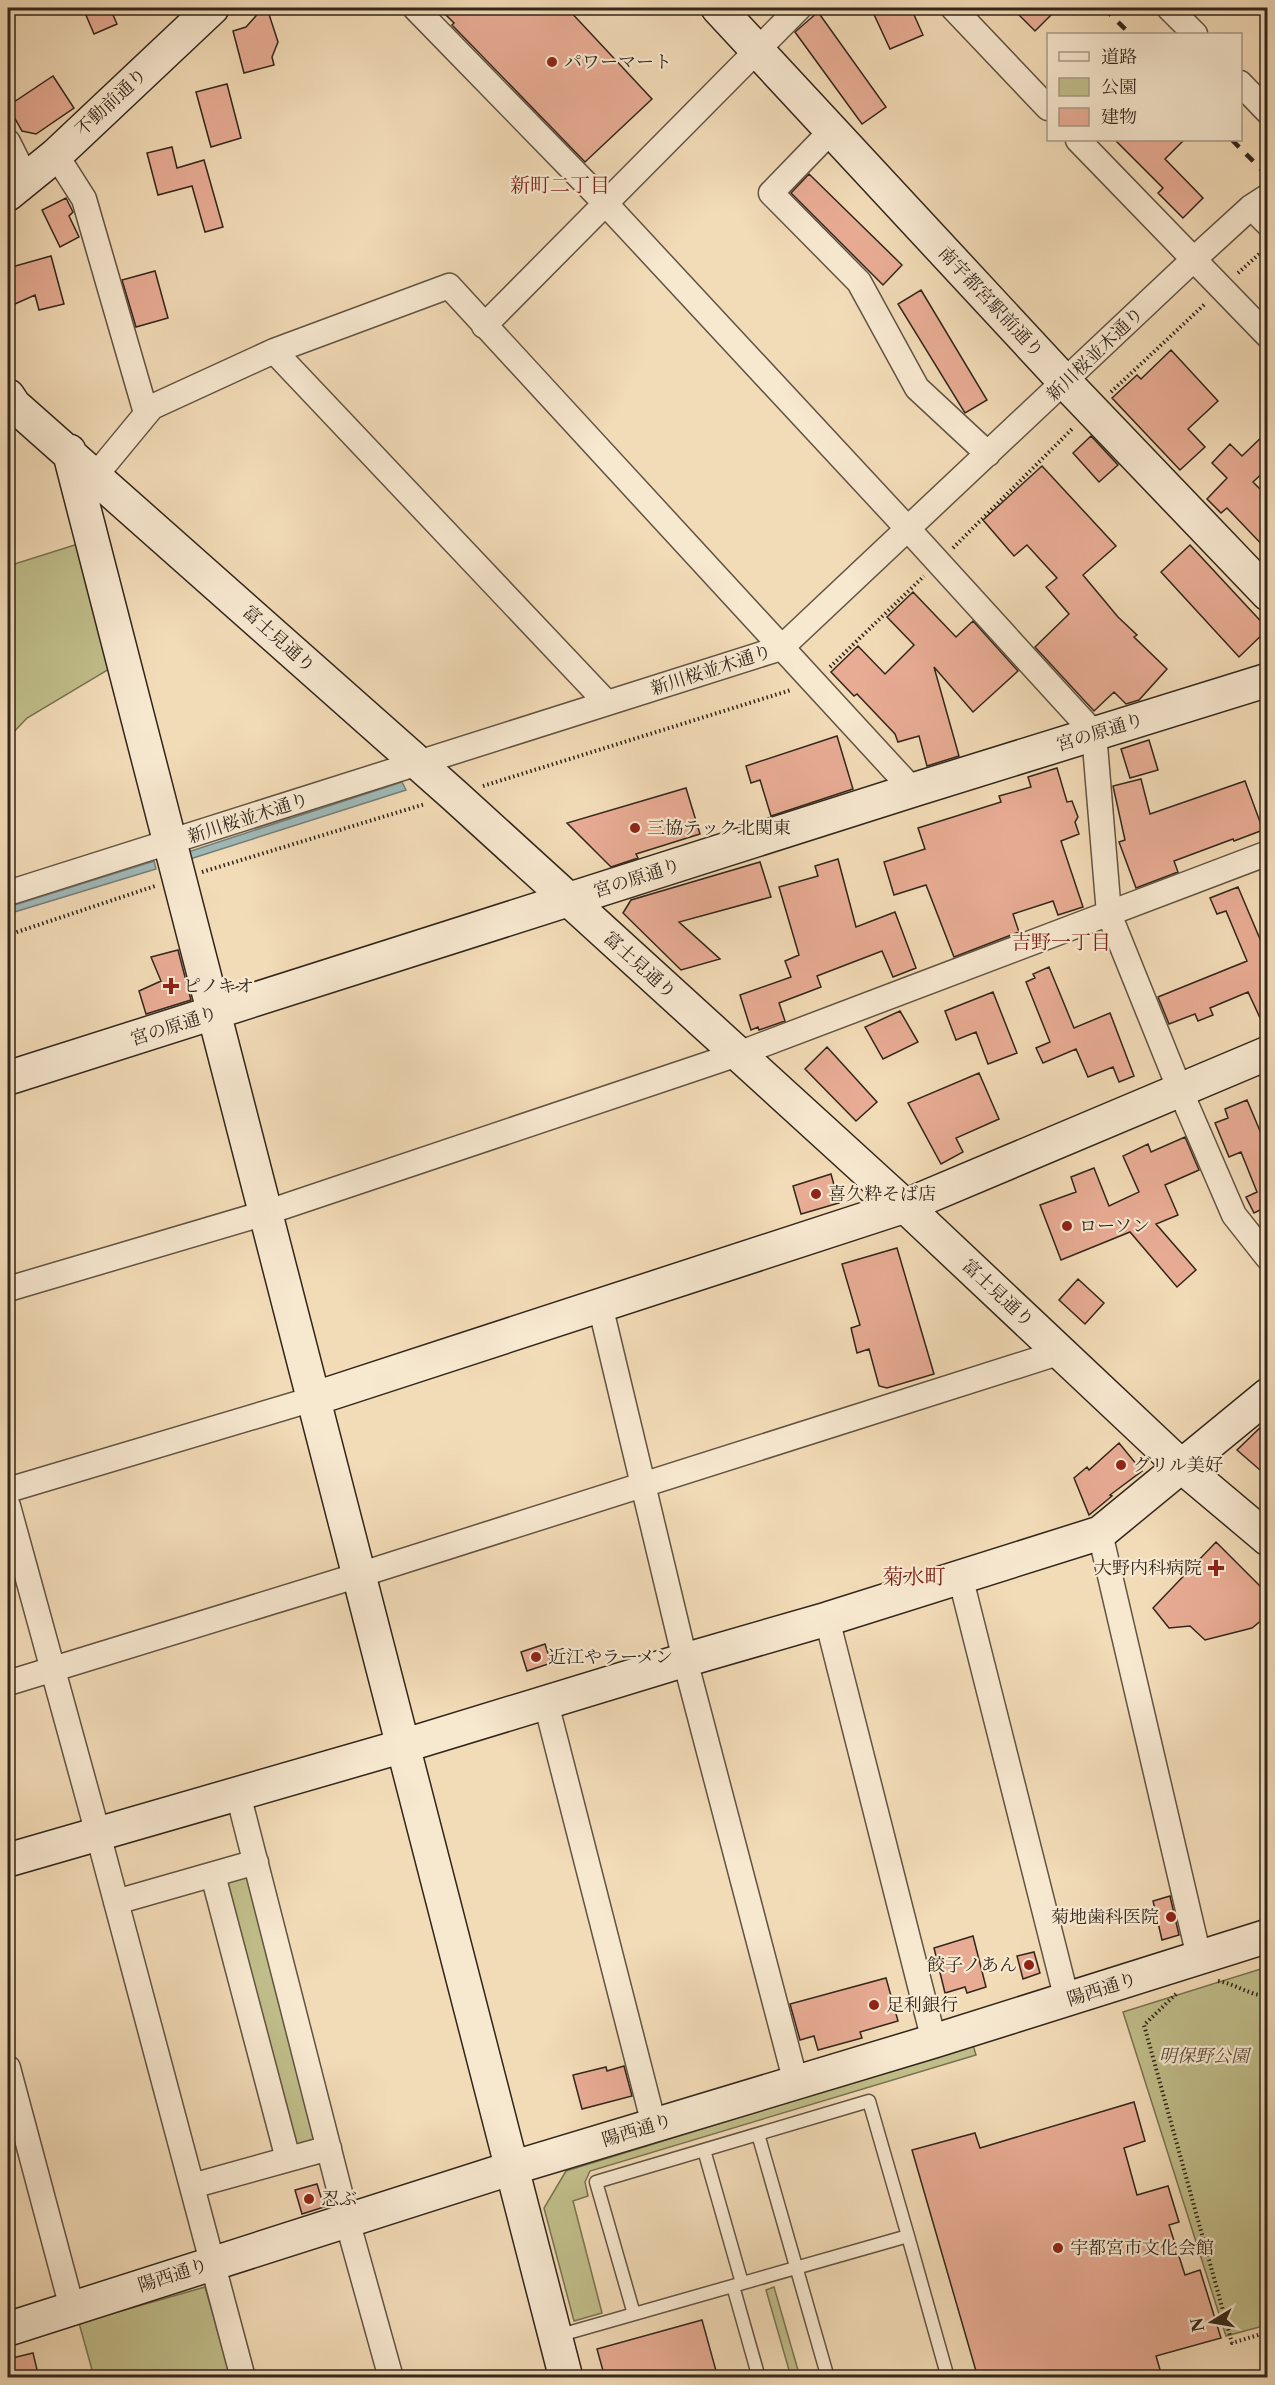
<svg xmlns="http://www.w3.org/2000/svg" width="1275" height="2385" font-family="'Libre Caslon Text','Noto Serif JP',serif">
  <rect width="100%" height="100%" fill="#f2dbb7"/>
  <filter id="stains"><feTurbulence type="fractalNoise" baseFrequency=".00333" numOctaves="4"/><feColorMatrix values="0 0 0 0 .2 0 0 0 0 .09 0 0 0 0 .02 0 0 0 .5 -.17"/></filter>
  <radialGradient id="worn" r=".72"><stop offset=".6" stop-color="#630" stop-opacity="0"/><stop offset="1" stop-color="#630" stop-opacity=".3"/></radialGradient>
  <path fill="#c0be8a" stroke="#797252" stroke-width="1.5" d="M78,544L111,668L27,718L8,738V566Z
    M249,1870L320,2144L293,2151L221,1880Z
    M1267,1967V2325L1226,2336L1123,2012Z
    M973,2045L976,2055L590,2171L585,2182L588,2196L573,2201L602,2313L574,2321L544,2208L566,2171Z
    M205,2287L231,2377H94L79,2323Z
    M774,2287L800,2377H791L766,2290Z"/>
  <path fill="#9fb9b8" stroke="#737e79" stroke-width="1.5" d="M402,782L406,790L190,859L188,852Z
    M154,861L156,869L8,914V907Z"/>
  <path fill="#e8ac94" stroke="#32261b" stroke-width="1.5" d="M83,8H110L117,24L94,34Z
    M263,8H267L278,42L272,57L274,65L244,73L233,31L246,27Z
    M439,8H567L652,99L585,162L452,25L454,23Z
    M871,8H911L923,35L890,49Z
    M1012,8H1058L1035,31Z
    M818,12L886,107L862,124L795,32Z
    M53,76L74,108L36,134L22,131L8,106Z
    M227,84L241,138L211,147L196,92Z
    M1115,140H1184L1165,159L1203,198L1183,218L1158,193L1163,188Z
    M172,147L177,168L204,160L223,227L205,232L192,186L158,195L147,153Z
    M809,174L902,265L883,285L791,193Z
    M66,198L73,212L69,216L79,237L60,247L42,210Z
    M51,256L64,304L39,310L35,295L8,307V268Z
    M155,271L168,318L136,327L122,280Z
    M921,290L987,400L965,413L898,304Z
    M1171,350L1218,401L1188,429L1205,447L1180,470L1112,398L1137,375L1141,379Z
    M1268,431V468L1253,482L1268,497V551L1227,508L1221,513L1207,499L1227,478L1212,463L1230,444L1242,456Z
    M1091,436L1118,465L1099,482L1073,453Z
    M1042,466L1116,546L1083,575L1118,617L1137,635L1134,637L1167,669L1139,700L1126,704L1114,692L1094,711L1035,647L1069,614L1046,587L1057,578L1027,545L1014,556L983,520Z
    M1190,545L1268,629L1239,657L1161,572Z
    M913,592L956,637L973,621L1018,671L973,712L934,667L959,756L927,766L919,736L898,742L895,734L857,694L854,696L831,672L858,646L885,674L914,645L887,617Z
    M837,736L853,789L771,816L760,780L751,783L746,766Z
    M1149,740L1158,770L1130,778L1121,749Z
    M1057,768L1067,802L1072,801L1078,817L1075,822L1079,834L1061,841L1083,907L1058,915L1053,901L1013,914L1019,932L954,957L926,885L894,895L884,862L925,849L918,828L1001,802L999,796L1031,787L1028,777Z
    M1141,779L1150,814L1245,781L1263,830L1234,841L1233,839L1174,861L1178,872L1136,888L1119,842L1125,840L1113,786Z
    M686,788L700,834L636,854L638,858L611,867L567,823Z
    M838,859L856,927L895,912L916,968L893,977L882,951L817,976L821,987L779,1003L785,1021L759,1030L758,1027L751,1030L740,995L791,977L785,961L799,955L779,887L818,876L815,866Z
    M760,862L771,897L679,922L720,959L681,970L623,913L631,900Z
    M1238,887L1268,958V1035L1248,992L1210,1008L1213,1015L1198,1021L1195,1014L1169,1024L1158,997L1247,961L1226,911L1217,914L1210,898Z
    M178,950L191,1000L146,1014L139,991L161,981L151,957Z
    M1049,967L1074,1028L1110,1013L1134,1076L1119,1082L1113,1067L1088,1077L1076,1049L1043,1063L1036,1048L1050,1042L1026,982L1035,978L1033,974Z
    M993,992L1017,1053L988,1064L976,1032L956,1040L945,1011Z
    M900,1011L918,1042L883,1059L865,1027Z
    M827,1047L877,1102L856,1121L805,1069Z
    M979,1073L999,1119L956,1138L963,1152L941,1164L908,1103Z
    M1247,1100L1268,1150L1267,1215L1264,1208L1254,1213L1246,1197L1257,1192L1241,1152L1229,1157L1215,1123L1228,1118L1225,1109Z
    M1185,1137L1199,1170L1165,1185L1178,1215L1156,1224L1196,1270L1177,1287L1130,1232L1061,1260L1040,1205L1076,1192L1071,1177L1094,1168L1109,1206L1139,1192L1123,1156L1148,1144L1151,1152Z
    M831,1174L839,1203L801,1214L793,1186Z
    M897,1248L934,1374L887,1388L879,1386L869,1349L857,1353L851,1328L860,1325L842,1264Z
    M1078,1279L1104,1303L1085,1324L1059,1300Z
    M1268,1420V1461L1260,1470L1237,1450Z
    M1119,1443L1142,1471L1110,1495L1112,1496L1089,1515L1074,1478L1087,1467L1089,1470Z
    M1216,1542L1268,1594V1615L1252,1628L1205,1640L1190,1626L1169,1628L1153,1608Z
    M545,1644L551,1663L527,1671L521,1652Z
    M1170,1896L1179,1935L1162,1940L1153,1901Z
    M973,1936L986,1987L967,1993L965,1987L945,1993L934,1948Z
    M1034,1952L1040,1973L1023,1979L1017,1956Z
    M886,1978L898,2021L860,2032L862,2038L818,2050L814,2036L800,2040L790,2004Z
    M624,2066L632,2096L582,2109L573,2075L606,2067L607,2071Z
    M1134,2102L1145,2141L1124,2148L1137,2195L1168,2186L1179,2222L1169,2225L1185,2275L1200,2270L1221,2338L1156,2356L1161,2373L1144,2378H978L912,2150L975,2133L980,2148Z
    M317,2184L324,2207L302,2214L295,2190Z
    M702,2320L718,2378H605L597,2349Z
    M33,2353L39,2378H8V2359Z"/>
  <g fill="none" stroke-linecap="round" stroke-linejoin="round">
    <g stroke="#625342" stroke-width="15">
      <path id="lane" d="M758,2134L828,2378
        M704,2150L742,2283
        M733,2286L759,2378
        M634,2314L596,2182L869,2101L908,2236
        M557,2336L908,2236L948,2378"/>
    </g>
    <g stroke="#625342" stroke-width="27">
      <path id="street" d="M415,8L605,203L908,529L1094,733L1109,914L1180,1090L1234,1215L1268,1258
        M953,8L1048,108
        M1169,8L1195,34
        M1240,83L1268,112
        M831,131L771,193L859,282L917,388L988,454
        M1078,140L1268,336
        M8,142L27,180
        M56,155L84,199L146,413
        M1251,207L1268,224
        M484,326L799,8
        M274,351L607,703
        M95,476L152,407L274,351L449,286L913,790
        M8,893L781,648L1193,260L1251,207L1268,196
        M8,1289L265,1213L738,1054L1268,853
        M600,1305L685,1660L796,2083
        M8,1490L313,1399
        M8,1506L98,1834L243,2378
        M1100,1533L1199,1957
        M960,1576L1067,2000
        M827,1619L934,2041
        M8,1683L359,1575L1061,1352
        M546,1703L654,2125
        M238,1794L347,2220L391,2378
        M213,1875L288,2159
        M116,1902L256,1862
        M8,2068L72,2308
        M192,2186L329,2148"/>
    </g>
    <g stroke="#32261b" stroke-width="36">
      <path id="secondary" d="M718,8L1065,382L1268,594
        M8,194L56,155L212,8
        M8,396L14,405L454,795L905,1206L1180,1465L1268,1539
        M69,451L566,2378
        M8,1078L913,790L1268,680
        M313,1399L905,1206L1268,1053
        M8,1860L403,1746L685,1660L827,1619L1100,1533L1268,1395
        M8,2329L512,2168L934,2041L1268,1936"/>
    </g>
    <path stroke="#32261b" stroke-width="4" stroke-dasharray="1.5 3" stroke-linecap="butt" d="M1238,273L1268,246
      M1111,392L1206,303
      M953,548L1073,428
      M830,667L924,576
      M483,786L791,690
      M202,872L425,804
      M8,935L155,886
      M1218,1981C1237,1984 1247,1995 1268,1996
      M1176,1994L1144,2025L1232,2343L1268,2332"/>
    <use href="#lane" stroke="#f7e8d0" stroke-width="12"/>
    <use href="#street" stroke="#f7e8d0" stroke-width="24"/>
    <use href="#secondary" stroke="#f7e8d0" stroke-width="33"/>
    <path stroke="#32261b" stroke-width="4.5" stroke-dasharray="10 10" stroke-linecap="butt" d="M1104,8L1130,34
      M1232,140L1268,176"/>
  </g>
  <g fill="#8f2418" stroke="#f7e8d0" stroke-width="2">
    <circle cx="552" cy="62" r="6"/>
    <circle cx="635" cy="828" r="6"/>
    <path d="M168 977h6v6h6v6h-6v6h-6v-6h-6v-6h6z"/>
    <circle cx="816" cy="1194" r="6"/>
    <circle cx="1067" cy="1226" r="6"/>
    <circle cx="1121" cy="1465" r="6"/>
    <path d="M1213 1559h6v6h6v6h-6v6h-6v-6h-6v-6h6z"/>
    <circle cx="536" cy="1657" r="6"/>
    <circle cx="1171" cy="1917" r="6"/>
    <circle cx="1029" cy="1965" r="6"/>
    <circle cx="874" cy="2005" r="6"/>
    <circle cx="309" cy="2199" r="6"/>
    <circle cx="1058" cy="2248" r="6"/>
  </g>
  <g text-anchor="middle" stroke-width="4.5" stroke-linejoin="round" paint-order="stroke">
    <g font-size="18" fill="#32261b" stroke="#f7e8d0" text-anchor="start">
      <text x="564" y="68">パワーマート</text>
      <text x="647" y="834">三協テック北関東</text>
      <text x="183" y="992">ピノキオ</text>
      <text x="828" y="1200">喜久粋そば店</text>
      <text x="1079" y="1232">ローソン</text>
      <text x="1133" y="1471">グリル美好</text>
      <text x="1202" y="1574" text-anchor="end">大野内科病院</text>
      <text x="548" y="1663">近江やラーメン</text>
      <text x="1159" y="1923" text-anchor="end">菊地歯科医院</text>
      <text x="1017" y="1971" text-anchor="end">餃子ノあん</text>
      <text x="886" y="2011">足利銀行</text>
      <text x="321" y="2205">忍ぶ</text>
      <text x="1070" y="2254">宇都宮市文化会館</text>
    </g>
    <g font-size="18" fill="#32261b" stroke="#f7e8d0">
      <text transform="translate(111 102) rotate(-43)" y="6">不動前通り</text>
      <text transform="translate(991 302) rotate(47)" y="6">南宇都宮駅前通り</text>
      <text transform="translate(1095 354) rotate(-44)" y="6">新川桜並木通り</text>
      <text transform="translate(279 639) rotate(42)" y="6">富士見通り</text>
      <text transform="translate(711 670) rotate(-18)" y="6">新川桜並木通り</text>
      <text transform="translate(1100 732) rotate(-17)" y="6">宮の原通り</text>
      <text transform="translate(248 818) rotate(-18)" y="6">新川桜並木通り</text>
      <text transform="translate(637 878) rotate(-18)" y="6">宮の原通り</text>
      <text transform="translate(640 965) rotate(42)" y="6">富士見通り</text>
      <text transform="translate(174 1026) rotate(-18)" y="6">宮の原通り</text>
      <text transform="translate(998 1293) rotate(43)" y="6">富士見通り</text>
      <text transform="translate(1102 1989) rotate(-18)" y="6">陽西通り</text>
      <text transform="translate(637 2130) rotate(-17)" y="6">陽西通り</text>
      <text transform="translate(173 2275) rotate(-18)" y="6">陽西通り</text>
    </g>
    <g font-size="18" font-style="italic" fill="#564c37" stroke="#f7e8d0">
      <text x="1204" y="2062">明保野公園</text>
    </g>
    <g font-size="20" fill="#7a1f14" stroke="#f7e8d0">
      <text x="560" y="192">新町二丁目</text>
      <text x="1061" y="949">吉野一丁目</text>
    </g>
    <g font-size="21" fill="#7a1f14" stroke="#f7e8d0">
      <text x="914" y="1584">菊水町</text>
    </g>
  </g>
  <rect width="1275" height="2385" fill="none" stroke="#f2dbb7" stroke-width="30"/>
  <rect x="9" y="9" width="1257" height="2367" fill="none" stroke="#32261b" stroke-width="3"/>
  <rect x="15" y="15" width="1245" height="2355" fill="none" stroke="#32261b" stroke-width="1.5"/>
  <rect x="1047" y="33" width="195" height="108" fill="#f7e8d0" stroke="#a89a88" stroke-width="1.5"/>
  <rect x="1059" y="52" width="30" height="9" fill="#f7e8d0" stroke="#a89a88" stroke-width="1.5"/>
  <text x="1101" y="63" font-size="18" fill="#32261b">道路</text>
  <rect x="1059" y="78" width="30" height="18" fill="#c0be8a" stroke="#a89a88" stroke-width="1.5"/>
  <text x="1101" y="93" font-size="18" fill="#32261b">公園</text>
  <rect x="1059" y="108" width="30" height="18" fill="#e8ac94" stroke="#a89a88" stroke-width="1.5"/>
  <text x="1101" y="123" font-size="18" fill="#32261b">建物</text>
  <g transform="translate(1212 2322) rotate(259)" stroke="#f7e8d0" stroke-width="4.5" paint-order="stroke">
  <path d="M0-4.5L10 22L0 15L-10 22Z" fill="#32261b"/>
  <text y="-9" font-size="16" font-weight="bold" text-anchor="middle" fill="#32261b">N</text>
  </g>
  <rect width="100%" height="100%" filter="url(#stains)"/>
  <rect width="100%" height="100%" fill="url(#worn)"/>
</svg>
